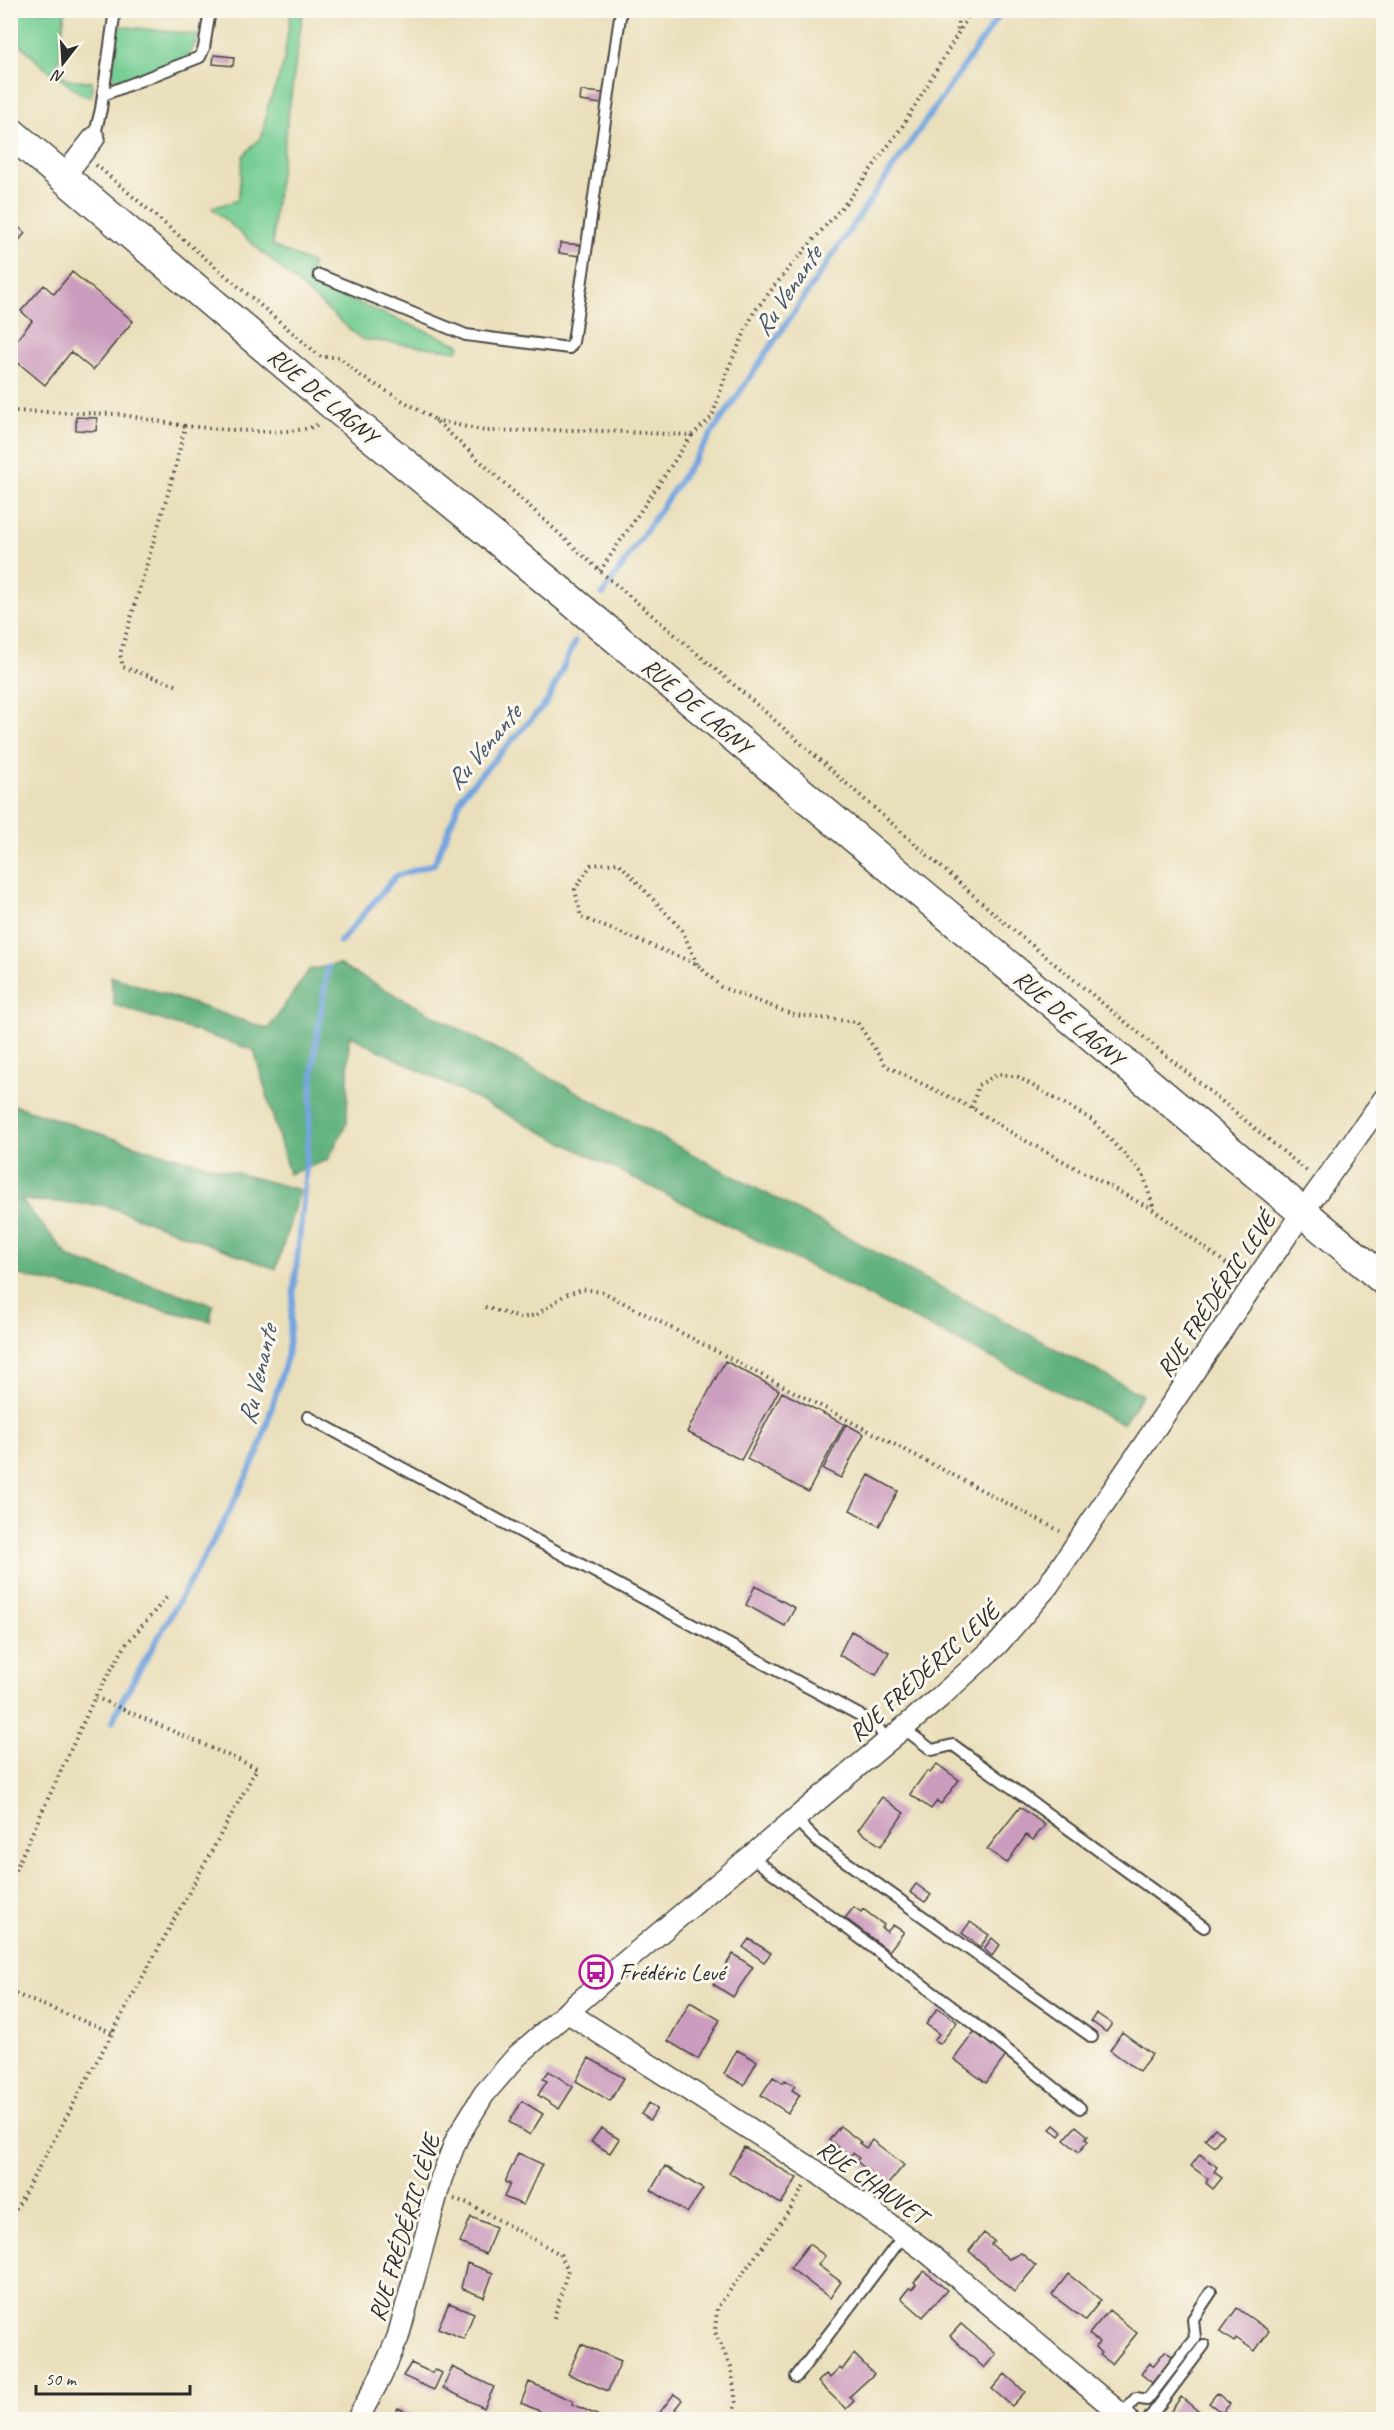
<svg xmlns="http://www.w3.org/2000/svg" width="1394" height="2430" font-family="Caveat,sans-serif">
  <rect width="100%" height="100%" fill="#fbf7ec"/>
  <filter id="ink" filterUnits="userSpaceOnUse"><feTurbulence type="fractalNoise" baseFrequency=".0167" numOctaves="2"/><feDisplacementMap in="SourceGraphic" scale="12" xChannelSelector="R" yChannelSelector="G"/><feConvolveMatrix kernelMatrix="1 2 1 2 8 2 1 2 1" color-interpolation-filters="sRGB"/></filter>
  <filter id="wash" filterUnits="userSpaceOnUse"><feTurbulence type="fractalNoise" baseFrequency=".008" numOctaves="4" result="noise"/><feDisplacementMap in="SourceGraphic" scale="24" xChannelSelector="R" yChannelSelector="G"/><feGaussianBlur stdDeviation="1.35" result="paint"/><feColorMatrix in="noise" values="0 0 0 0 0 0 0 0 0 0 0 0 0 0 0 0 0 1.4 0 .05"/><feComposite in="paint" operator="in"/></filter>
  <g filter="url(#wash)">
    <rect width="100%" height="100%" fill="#eadfbb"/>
    <path fill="#76ce94" stroke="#507c60" stroke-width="1.5" d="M10,11H65L57,71L68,79L92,82L91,97L83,95L41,65L11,35Z
      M291,11H303L274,216L273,246L313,264L307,279L311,284L460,345L457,351L361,339L212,208L238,200L243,156L262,136L268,106L283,65Z
      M119,26L199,35L191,52L185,59L120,84L114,80L112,74Z"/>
    <path fill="#60b17e" stroke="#466e54" stroke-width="1.5" d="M338,964L1142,1395L1123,1424L349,1035L347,1122L328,1160L289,1174L254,1050L114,1005L111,976L268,1029L309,970Z
      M11,1104L143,1148L300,1190L276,1269L104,1205L21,1200L70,1258L213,1305L210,1321L11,1273Z"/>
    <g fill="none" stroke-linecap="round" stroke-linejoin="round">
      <path stroke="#74a5df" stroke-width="6" d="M603,594L855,222L1003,10
        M340,942L396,876L434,864L463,794L547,702L575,642
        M112,1722L123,1699L225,1520L258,1453L287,1357L303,1202L315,1050L328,967"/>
    </g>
    <g id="blocks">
      <path fill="#cb9cbd" d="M214,55L234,57L233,66L213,64Z
        M581,91L603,93L602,104L580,101Z
        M10,219L25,233L17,243L10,237Z
        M560,243L581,245L580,256L559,253Z
        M72,272L133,321L93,370L71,352L45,385L10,356V348L32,321L21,311L44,285L54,294Z
        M76,417L97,418L96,431L76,430Z
        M725,1361L779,1390L741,1460L687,1432Z
        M782,1392L844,1424L808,1492L747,1459Z
        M846,1424L864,1434L841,1478L823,1469Z
        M869,1475L898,1491L879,1526L850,1510Z
        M755,1586L795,1608L785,1626L746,1605Z
        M851,1631L889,1652L876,1675L839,1655Z
        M937,1764L959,1780L941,1804L937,1801L931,1809L910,1794L927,1771L930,1773Z
        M882,1797L904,1813L881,1846L858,1830Z
        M1020,1807L1045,1825L1033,1840L1026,1835L1007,1863L987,1849Z
        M916,1884L931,1895L925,1902L910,1892Z
        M854,1907L861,1912L863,1909L884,1925L882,1928L887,1932L893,1925L904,1932L889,1951L845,1918Z
        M970,1922L989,1935L980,1947L962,1933Z
        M992,1938L1000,1945L992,1956L984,1949Z
        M749,1939L771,1953L764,1962L743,1947Z
        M733,1954L753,1967L733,1997L713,1984Z
        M690,2002L720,2020L698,2059L668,2041Z
        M938,2008L957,2022L940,2044L934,2040L939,2034L926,2024Z
        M1096,2013L1112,2024L1106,2032L1091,2021Z
        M974,2032L1006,2056L986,2083L954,2059Z
        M1122,2032L1152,2054L1139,2071L1110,2050Z
        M737,2050L757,2061L744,2085L724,2074Z
        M589,2058L624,2078L610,2101L576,2081Z
        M549,2071L573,2087L559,2109L538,2095L547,2081L543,2079Z
        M773,2077L783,2083L785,2080L795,2086L792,2090L800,2095L788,2113L761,2095Z
        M522,2101L543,2114L530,2135L509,2122Z
        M649,2103L657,2109L650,2120L641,2114Z
        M1054,2125L1062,2132L1059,2136L1050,2129Z
        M840,2126L861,2142L859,2143L866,2148L872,2140L904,2165L885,2188L868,2176L871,2173L856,2161L859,2158L853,2153L850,2156L829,2140Z
        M1076,2126L1088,2136L1085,2139L1088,2141L1079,2152L1064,2140Z
        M601,2128L619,2139L610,2153L591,2142Z
        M1215,2128L1223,2135L1214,2146L1205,2139Z
        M744,2147L797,2178L781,2204L729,2173Z
        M518,2153L542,2164L523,2205L504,2197L510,2184L505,2182Z
        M1200,2154L1217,2167L1214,2172L1222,2178L1213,2189L1206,2183L1208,2179L1191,2166Z
        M665,2166L703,2189L687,2213L651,2190Z
        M471,2217L496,2227L486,2254L460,2243Z
        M984,2233L994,2241L991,2244L1009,2259L1021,2253L1036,2266L1014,2292L969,2251Z
        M809,2244L825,2256L818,2265L841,2282L830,2298L790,2268Z
        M467,2263L493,2273L484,2297L461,2288Z
        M924,2271L947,2290L923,2317L901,2298L909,2288L912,2289L916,2284L914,2282Z
        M1068,2274L1101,2300L1085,2320L1052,2295Z
        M449,2303L474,2313L464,2339L438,2328Z
        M1237,2308L1269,2331L1255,2351L1236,2338L1234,2342L1220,2332Z
        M1109,2310L1137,2333L1112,2364L1100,2355L1102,2353L1096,2347L1099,2342L1089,2334Z
        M961,2324L996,2354L984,2368L950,2336Z
        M581,2344L621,2361L608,2391L568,2374Z
        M1165,2351L1173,2357L1152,2383L1141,2374L1150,2363L1153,2366Z
        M854,2354L874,2374L849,2397L854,2401L846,2409L818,2382L826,2374L830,2378L840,2368L842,2370Z
        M411,2363L432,2373L435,2369L442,2373L434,2390L403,2376Z
        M452,2367L494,2387L484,2408L443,2388Z
        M1005,2374L1025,2392L1012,2406L992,2389Z
        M529,2382L573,2401L572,2404L608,2420H560L521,2403Z
        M1217,2393L1230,2404L1222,2413L1209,2403Z
        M674,2394L682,2400L675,2409L688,2420H654Z
        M1181,2397L1198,2411L1191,2420H1168L1166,2418Z
        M398,2408L414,2415L412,2420H391Z
        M445,2412L460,2420H442Z"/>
    </g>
  </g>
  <g filter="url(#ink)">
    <use href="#blocks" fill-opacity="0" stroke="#484641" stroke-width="1.5"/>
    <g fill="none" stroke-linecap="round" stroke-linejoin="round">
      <g stroke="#484641" stroke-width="14">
        <path id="lane" d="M103,95L200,57L204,48L210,10
          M94,138L101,109L115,10
          M319,275L466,335L569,348L573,342L621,10
          M308,1417L876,1724L887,1742
          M903,1728L932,1750L953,1745L1204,1927
          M795,1819L817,1841L1092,2037
          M750,1856L967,2018L1080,2108
          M796,2377L904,2235
          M1122,2415L1136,2398L1147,2400L1195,2338L1193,2319L1211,2292
          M1148,2420L1204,2345"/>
      </g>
      <g stroke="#484641" stroke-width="24">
        <path id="street" d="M64,176L94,138
          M567,2012L814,2170L927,2252L1128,2420
          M357,2420L381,2376L398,2337L441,2179L457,2138L484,2094L517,2056L618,1968L939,1698L997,1645L1047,1587L1302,1213L1384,1099"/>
      </g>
      <g stroke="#484641" stroke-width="33">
        <path id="secondary" d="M10,132L338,409L567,597L1384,1280"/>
      </g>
      <path stroke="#484641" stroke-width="4" stroke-dasharray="1.5 4.5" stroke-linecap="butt" d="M957,10L958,33
        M10,100L20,109
        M96,165L321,357H339L359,375L434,419L600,571L747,696L1006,924L1308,1172
        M10,411L117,414L185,426
        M435,420L485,431L579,430L692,435L712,417L727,371L754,312L788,269L850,198L902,127L972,10
        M600,571L692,435
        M176,685L123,667L120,654L174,473L185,426C214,428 298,439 320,423
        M697,964L682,930L619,863L591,865L575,889L581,917L697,964L721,987L794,1015L857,1022L886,1066L972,1108L1017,1136L1155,1211L1239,1273
        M972,1108L978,1085L999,1074L1018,1077L1092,1120L1143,1174L1154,1210
        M485,1307L520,1318L536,1315L565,1295L582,1289L603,1292L1060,1531
        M10,1881L95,1697L127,1643L167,1597
        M10,1992L114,2033
        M454,2199L468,2203L560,2254L568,2270L553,2321
        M10,2220L257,1768L95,1697
        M731,2420L736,2403L731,2367L715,2332L717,2308L789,2211L804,2186"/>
      <use href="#lane" stroke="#fff" stroke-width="10"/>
      <use href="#street" stroke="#fff" stroke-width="21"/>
      <use href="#secondary" stroke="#fff" stroke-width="30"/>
    </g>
  </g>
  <defs>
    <g id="bus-ring" transform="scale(1.725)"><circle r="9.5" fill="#fbf7ec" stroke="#b5179e" stroke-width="1.5"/><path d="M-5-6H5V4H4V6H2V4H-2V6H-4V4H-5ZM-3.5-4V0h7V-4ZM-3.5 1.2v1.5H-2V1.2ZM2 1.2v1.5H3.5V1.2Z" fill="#b5179e"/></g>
  </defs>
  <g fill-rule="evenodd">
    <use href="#bus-ring" x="596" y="1972"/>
  </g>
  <g text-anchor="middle" stroke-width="6" stroke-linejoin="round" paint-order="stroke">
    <g font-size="24" fill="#2b2b2b" stroke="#fbf7ec">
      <text transform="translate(323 396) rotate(40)" y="8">RUE DE LAGNY</text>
      <text transform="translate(697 706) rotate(40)" y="8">RUE DE LAGNY</text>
      <text transform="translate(1069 1018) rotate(40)" y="8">RUE DE LAGNY</text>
      <text transform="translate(1216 1294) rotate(-56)" y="8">RUE FRÉDÉRIC LEVÉ</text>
      <text transform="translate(924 1672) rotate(-42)" y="8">RUE FRÉDÉRIC LEVÉ</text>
      <text transform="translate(872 2182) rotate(35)" y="8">RUE CHAUVET</text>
      <text transform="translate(404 2228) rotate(-73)" y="8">RUE FRÉDÉRIC LÈVE</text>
    </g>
    <g font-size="24" fill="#2b2b2b" stroke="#fbf7ec" text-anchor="start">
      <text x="619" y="1980">Frédéric Levé</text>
    </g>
    <g font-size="26" font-style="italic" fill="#45566a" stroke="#fbf7ec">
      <text transform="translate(787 291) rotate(-56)" y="9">Ru Venante</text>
      <text transform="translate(483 747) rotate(-50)" y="9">Ru Venante</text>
      <text transform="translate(257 1375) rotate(-77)" y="9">Ru Venante</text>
    </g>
  </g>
  <rect width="1394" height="2430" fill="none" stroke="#fbf7ec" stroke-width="36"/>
  <g transform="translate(63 63) rotate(197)" stroke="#fbf7ec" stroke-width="4.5" paint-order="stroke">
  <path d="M0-4.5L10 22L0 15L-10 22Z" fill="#2b2b2b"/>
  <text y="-9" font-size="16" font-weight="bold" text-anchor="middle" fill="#2b2b2b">N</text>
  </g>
  <path d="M36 2385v9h154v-9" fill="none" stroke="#2b2b2b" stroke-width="3"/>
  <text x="45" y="2385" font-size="18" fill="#2b2b2b" stroke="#fbf7ec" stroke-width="4.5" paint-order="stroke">50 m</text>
</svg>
